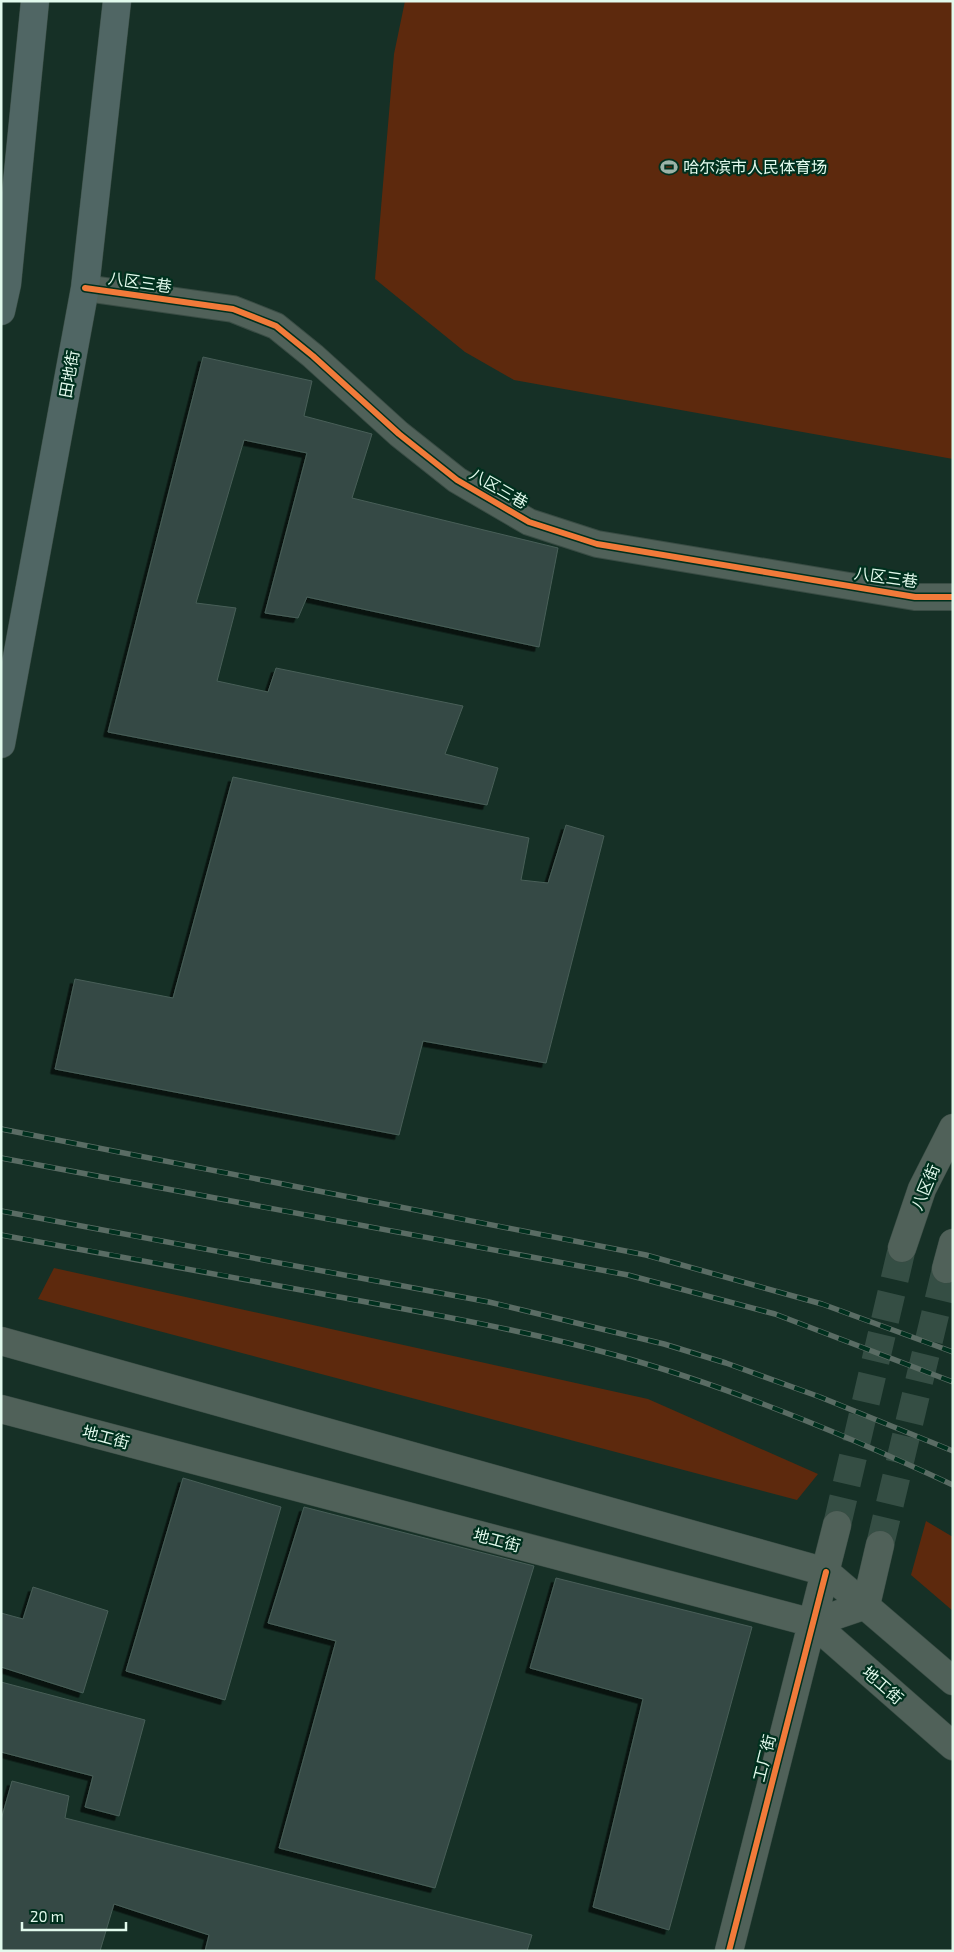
<svg xmlns="http://www.w3.org/2000/svg" width="954" height="1952" font-family="'Exo 2','Noto Sans SC',sans-serif">
  <defs>
    <filter id="shadow"><feDropShadow dx="-4.5" dy="4.5" stdDeviation="0" flood-color="#0009"/></filter>
  </defs>
  <rect width="100%" height="100%" fill="#163026"/>
  <path fill="#5d290d" d="M405,1H953V459L514,380L465,352L375,279L394,54Z
    M54,1268L648,1399L818,1474L797,1500L38,1299Z
    M926,1521L953,1537V1611L911,1575Z"/>
  <path fill="#354a44" stroke="#485e58" filter="url(#shadow)" d="M203,357L312,381L304,416L372,434L352,498L558,548L539,647L307,597L298,618L265,613L307,453L244,440L196,603L236,608L217,681L268,692L276,668L463,706L445,754L498,768L487,805L108,732Z
    M233,777L529,838L521,880L548,883L566,825L604,836L546,1063L423,1041L399,1135L55,1069L75,979L173,998Z
    M183,1478L281,1507L225,1700L126,1671Z
    M304,1507L534,1566L435,1888L279,1848L336,1641L268,1623Z
    M556,1578L752,1627L669,1930L593,1907L643,1699L530,1668Z
    M33,1587L108,1611L83,1693L1,1667V1613L23,1619Z
    M1,1682L145,1720L119,1816L85,1807L93,1776L1,1752Z
    M12,1781L69,1796L65,1818L532,1935L527,1951H205L209,1935L114,1904L100,1951H1V1820Z"/>
  <g fill="none" stroke-linecap="round" stroke-linejoin="round">
    <path stroke="#354e44" stroke-width="28" stroke-dasharray="28 14" stroke-linecap="butt" d="M837,1525L902,1248
      M880,1545L946,1269"/>
    <g stroke="#394c44" stroke-width="28">
      <path id="street" d="M85,288L233,309L276,326L313,356L399,434L457,480L529,522L597,544L915,597H953"/>
    </g>
    <g stroke="#394c44" stroke-width="29">
      <path id="secondary" d="M902,1248L922,1189L953,1128
        M946,1269L953,1243
        M1,1341L826,1572L953,1681
        M1,1409L813,1623L953,1746
        M813,1623L866,1605L880,1545
        M729,1951L837,1525"/>
    </g>
    <g stroke="#394c44" stroke-width="29">
      <path id="highway" d="M1,311L7,284L35,1
        M1,744L85,288L117,1"/>
    </g>
    <use href="#street" stroke="#506159" stroke-width="26"/>
    <use href="#secondary" stroke="#506159" stroke-width="28"/>
    <use href="#highway" stroke="#506664" stroke-width="28"/>
    <g stroke="#5a6c64" stroke-width="5.5">
      <path id="rail" d="M1,1129L646,1255L822,1304L953,1352
        M1,1158L628,1275L775,1314L953,1382
        M1,1211L489,1302L664,1344L726,1363L820,1397L953,1451
        M1,1235C109,1254 216,1274 323,1294C421,1312 519,1329 615,1355C728,1386 846,1435 953,1485"/>
    </g>
    <use href="#rail" stroke="#00301e" stroke-width="4" stroke-dasharray="11" stroke-linecap="butt"/>
    <g stroke="#00301e" stroke-width="9">
      <path id="cycleway" d="M85,288L233,309L276,326L313,356L399,434L457,480L529,522L597,544L915,597H953
        M729,1951L826,1572"/>
    </g>
    <use href="#cycleway" stroke="#f17a3a" stroke-width="6"/>
  </g>
  <defs>
    <g id="stadium-bare" transform="scale(1.35)"><path d="M0-5a6.5 5 0 1 0 0 10a6.5 5 0 1 0 0-10ZM-3.5-1.8h7v3.6h-7Z" fill="#9bb3a7" stroke="#00301e" stroke-width="2.5" paint-order="stroke"/></g>
  </defs>
  <g fill-rule="evenodd">
    <use href="#stadium-bare" x="669" y="167"/>
  </g>
  <g text-anchor="middle" stroke-width="4.5" stroke-linejoin="round" paint-order="stroke">
    <g font-size="16" fill="#e2faed" stroke="#00301e" text-anchor="start">
      <text x="683" y="173">哈尔滨市人民体育场</text>
    </g>
    <g font-size="16" fill="#e2faed" stroke="#00301e">
      <text transform="translate(140 282) rotate(8)" y="6">八区三巷</text>
      <text transform="translate(69 374) rotate(-80)" y="6">田地街</text>
      <text transform="translate(499 488) rotate(30)" y="6">八区三巷</text>
      <text transform="translate(886 577) rotate(8)" y="6">八区三巷</text>
      <text transform="translate(925 1187) rotate(-67)" y="6">八区街</text>
      <text transform="translate(106 1437) rotate(15)" y="6">地工街</text>
      <text transform="translate(497 1540) rotate(15)" y="6">地工街</text>
      <text transform="translate(883 1685) rotate(41)" y="6">地工街</text>
      <text transform="translate(764 1758) rotate(-76)" y="6">工厂街</text>
    </g>
  </g>
  <rect width="954" height="1952" fill="none" stroke="#e2faed" stroke-width="5"/>
  <path d="M22 1922v8h104v-8" fill="none" stroke="#e2faed" stroke-width="2.5"/>
  <text x="30" y="1922" font-size="15" fill="#e2faed" stroke="#00301e" stroke-width="4" paint-order="stroke">20 m</text>
</svg>
